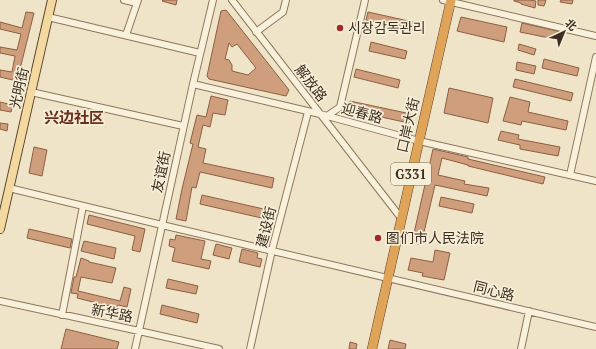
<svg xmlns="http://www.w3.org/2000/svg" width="596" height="349" font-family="'PT Serif','Noto Sans SC','Noto Sans KR',serif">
  <rect width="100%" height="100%" fill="#f0e4c8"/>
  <path fill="#cf9f7d" stroke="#8d5f41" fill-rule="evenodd" d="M163,0H177L176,5L162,1Z
    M514,0H530L536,1L535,8L521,4V3L514,1Z
    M538,0H546L544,6L538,5Z
    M561,0H573L572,4L560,2Z
    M226,10L289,90L286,96L209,79L207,76L221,11ZM229,43L232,47L237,44L256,68L248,75L232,71V65L229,60L225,59Z
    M26,12L34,13L17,81L0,77V70L12,72L15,56L0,53V47L17,50L21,34L0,29V22L22,28Z
    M368,12L413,22L412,31L366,20Z
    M461,17L507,27L504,42L457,31Z
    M522,23L561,32L559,40L520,32Z
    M371,42L407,51L405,59L369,51Z
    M519,44L536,49L534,55L518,50Z
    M544,59L579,68L577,76L542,68Z
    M517,62L536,66L534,74L516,70Z
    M356,69L400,80L398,88L354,77Z
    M515,79L573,93L571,101L513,87Z
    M449,88L493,98L488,123L444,113Z
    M211,96L228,100L225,115L213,113L210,127L203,125L198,147L206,149L203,163L274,178L272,188L200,172L196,188L192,187L186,221L176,219L182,189L193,144L190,143L197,115L206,117Z
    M510,97L530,102L528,112L568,121L566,130L522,121L521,125L503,121Z
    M350,101L411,114L409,123L348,110Z
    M0,102L13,105L11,112L0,110Z
    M0,123L8,124L7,131L0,129Z
    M501,131L519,135L518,139L560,147L558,156L520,149V145L498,140Z
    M34,147L47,150L42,176L29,173Z
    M433,149L468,157V159L545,177L543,184L468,166V165L442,158L438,175L465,181L464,184L489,188L487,196L435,185L421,245L412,242Z
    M202,195L268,210L266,219L200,204Z
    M441,197L474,204L472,213L439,206Z
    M89,215L145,229L140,252L132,250L135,236L87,224Z
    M29,229L72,239L70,248L27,238Z
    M176,235L205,241L201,259L211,261L209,269L172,261L175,248L169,246L170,239L175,240Z
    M84,241L116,248L114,259L81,251Z
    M216,244L232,248L229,259L213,255Z
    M242,249L258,253L257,258L262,259L260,267L239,262Z
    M435,250L450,253L444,280L422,276L423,273L408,270L411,258L433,262Z
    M81,258L89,261V262L116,268L112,283L81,277L78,291L120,301L124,287L131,289L127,307L118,305L117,308L77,298L78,294L71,293L74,277H76Z
    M168,279L198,286L196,294L166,288Z
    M162,305L199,314L197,323L160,314Z
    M66,329L119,342L117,349H61Z
    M390,340L406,344L405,349H388Z
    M350,342L357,344L356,349H349Z"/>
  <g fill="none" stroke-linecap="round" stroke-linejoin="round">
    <g stroke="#8d765c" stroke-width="8">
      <path id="minor" d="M124,0L137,3
        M232,0L401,218
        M443,0L596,36
        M48,17L200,53
        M256,32L283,12L286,0
        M126,35L138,0
        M193,84L320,114L419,141L596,181
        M31,92L183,126
        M327,116L340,107L365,0
        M570,175L596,57
        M9,188L162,225L596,327
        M0,301L139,331L219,349
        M62,315L83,206
        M135,349L193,84L213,0
        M250,349L272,250L308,112
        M521,349L529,311"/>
    </g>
    <g stroke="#5b4430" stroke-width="10">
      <path id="major" d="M0,229L52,0"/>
    </g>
    <g stroke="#5b4430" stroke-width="10">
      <path id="highway" d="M372,349L451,0"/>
    </g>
    <use href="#minor" stroke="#faf1dc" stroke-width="6"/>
    <use href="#major" stroke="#f3d9a0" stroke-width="8"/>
    <use href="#highway" stroke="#e0a458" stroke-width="9"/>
  </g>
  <g fill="#9e2a2b" stroke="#f7eed8" stroke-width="1.5">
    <circle cx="340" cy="28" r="4"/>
    <circle cx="378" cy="238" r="4"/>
  </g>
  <g text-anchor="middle" stroke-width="3.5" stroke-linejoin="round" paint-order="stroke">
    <rect fill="#f7eed8" stroke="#756857" stroke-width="1" x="391" y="163" width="40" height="22" rx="3"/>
    <g font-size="13" font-weight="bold" fill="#3d2e20">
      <text x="411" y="179">G331</text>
    </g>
    <g font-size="14" fill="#3d2e20" stroke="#f7eed8" text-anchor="start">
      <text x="348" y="33">시장감독관리</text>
      <text x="386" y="243">图们市人民法院</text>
    </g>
    <g font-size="14" fill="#3d2e20" stroke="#f7eed8">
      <text transform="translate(311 83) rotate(52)" y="5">解放路</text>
      <text transform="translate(19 88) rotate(-77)" y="5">光明街</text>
      <text transform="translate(362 113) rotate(15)" y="5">迎春路</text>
      <text transform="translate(408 125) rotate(-77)" y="5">口岸大街</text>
      <text transform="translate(161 172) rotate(-78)" y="5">友谊街</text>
      <text transform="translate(266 227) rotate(-76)" y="5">建设街</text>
      <text transform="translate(494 291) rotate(14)" y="5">同心路</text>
      <text transform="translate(112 313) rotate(11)" y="5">新华路</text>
    </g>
    <g font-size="15" font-weight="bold" fill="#6b2e1e" stroke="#f7eed8">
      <text x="74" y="123">兴边社区</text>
    </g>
  </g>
  <g transform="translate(564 32) rotate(44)" stroke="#f7eed8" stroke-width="3" paint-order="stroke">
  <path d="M0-3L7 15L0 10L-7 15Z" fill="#3d2e20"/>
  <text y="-6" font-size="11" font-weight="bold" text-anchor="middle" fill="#3d2e20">北</text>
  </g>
</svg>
